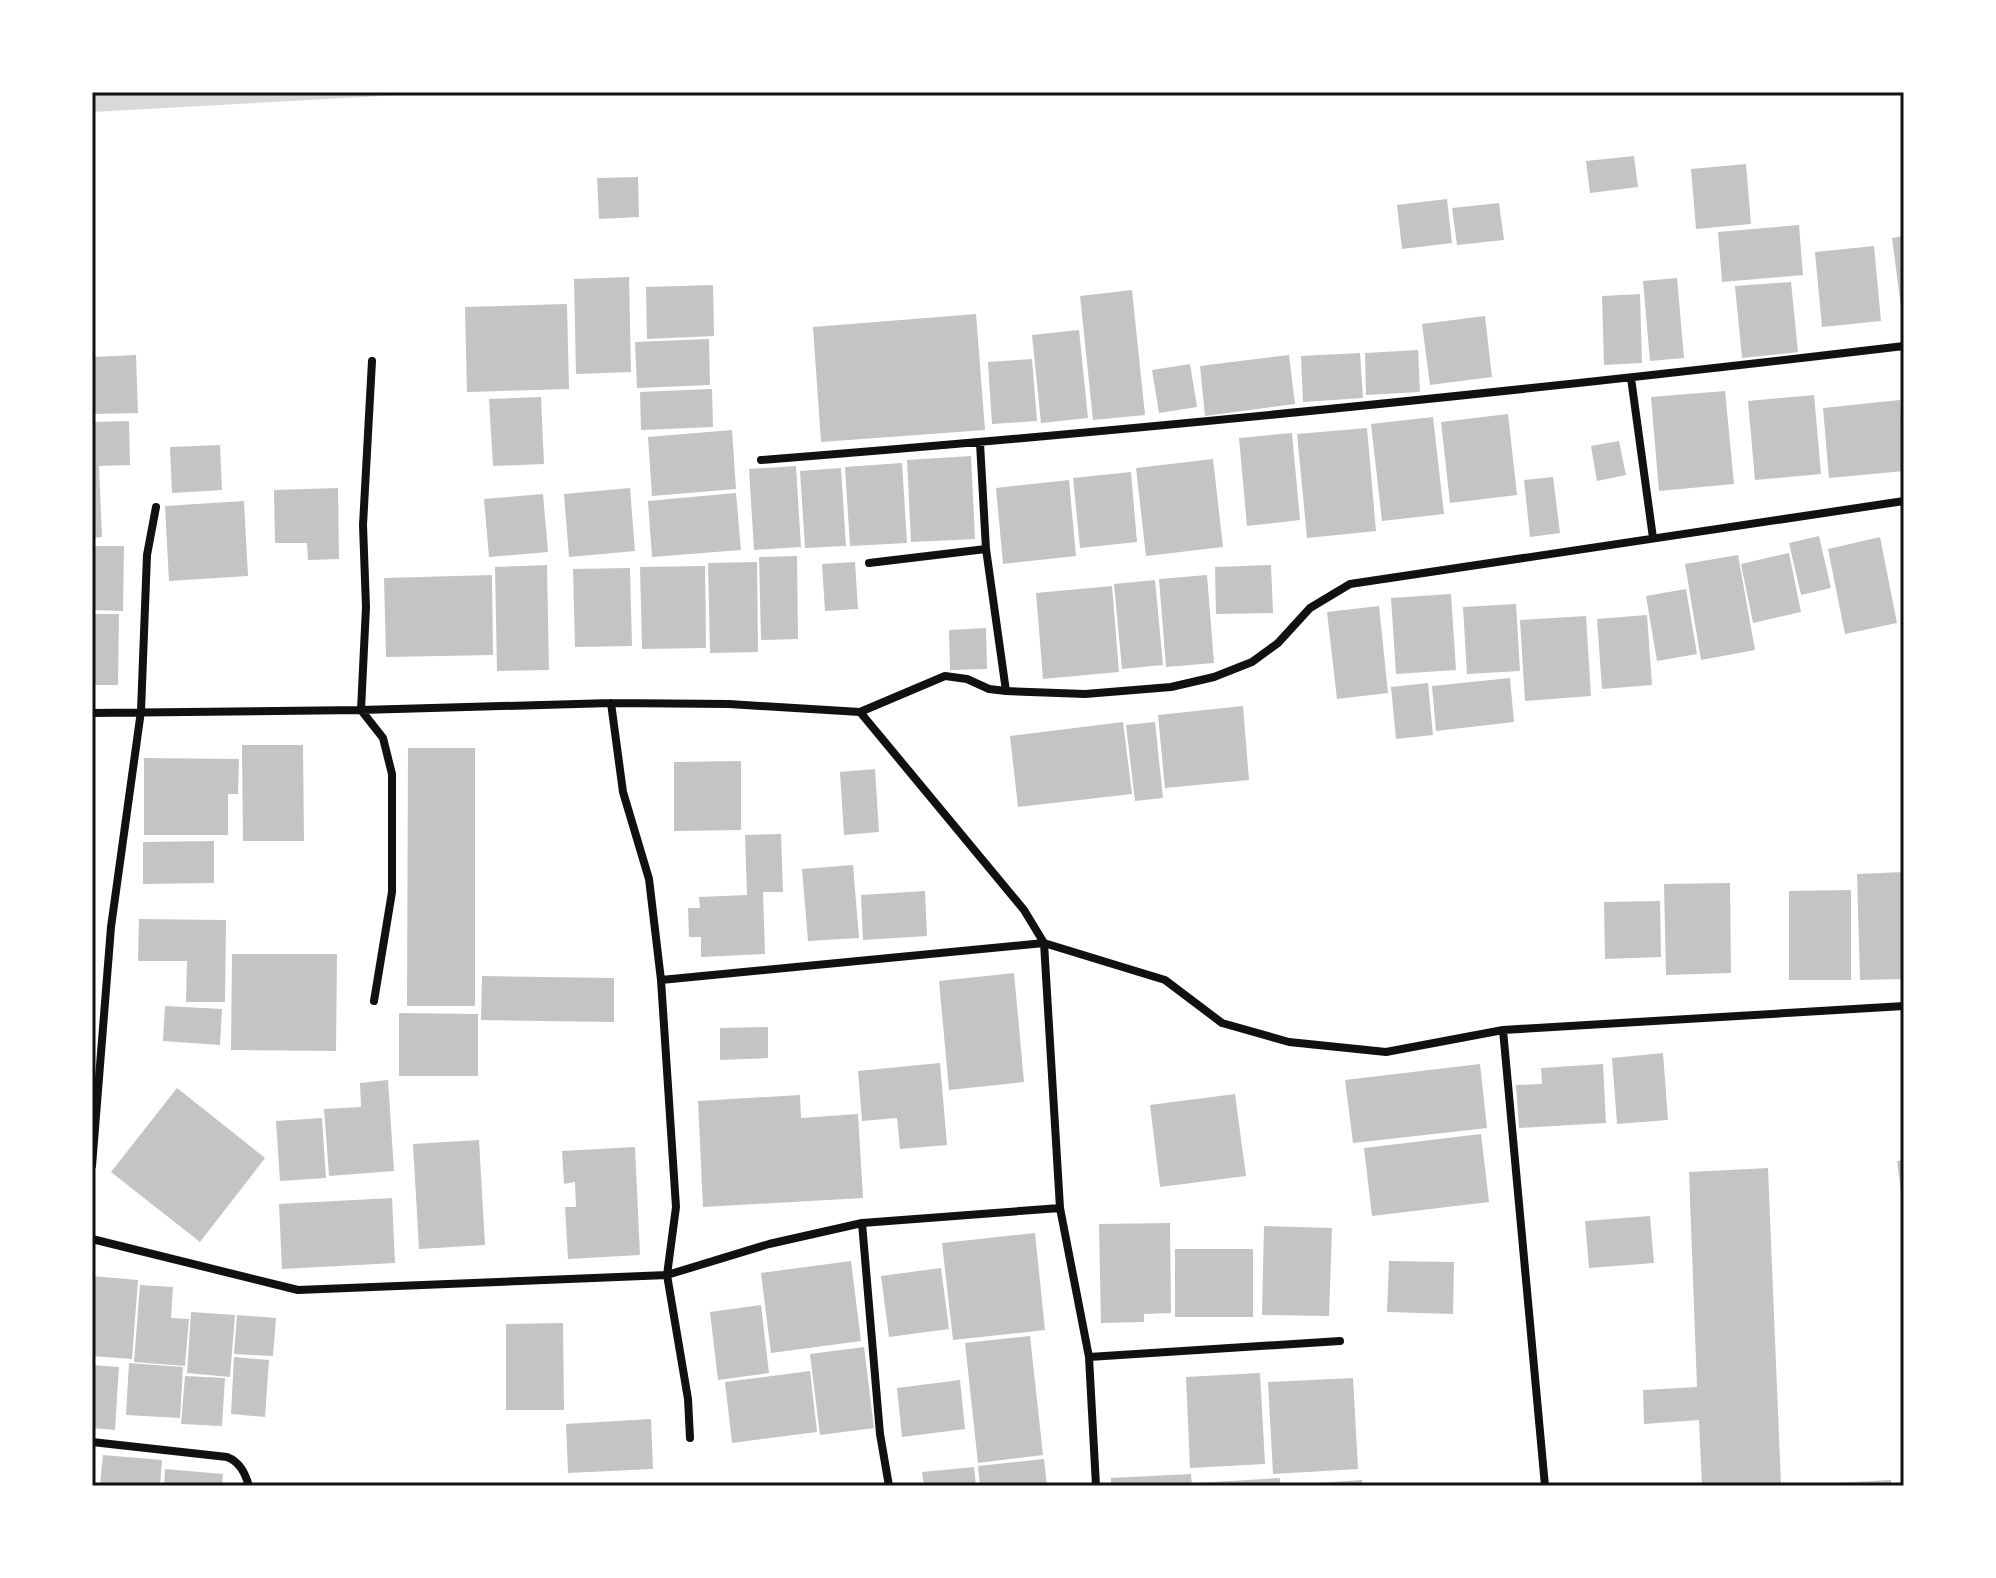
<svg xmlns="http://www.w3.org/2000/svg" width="1996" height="1578" font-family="'Fira Sans Condensed',sans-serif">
  <rect width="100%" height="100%" fill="#fff"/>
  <path fill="#d9d9d9" d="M92,92H454L92,112Z"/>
  <path fill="#c4c4c4" d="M1634,156L1638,187L1590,193L1586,161Z
    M1746,164L1751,224L1696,229L1691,169Z
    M638,177L639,217L599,219L597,178Z
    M1447,199L1452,243L1402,249L1397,205Z
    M1499,203L1504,240L1457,245L1452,208Z
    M1799,225L1803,275L1722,282L1718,232Z
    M1904,236V314H1902L1892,238Z
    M1874,246L1881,321L1822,327L1815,252Z
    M629,277L631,372L576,374L574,279Z
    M1677,278L1684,358L1650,361L1643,281Z
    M1791,282L1798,352L1742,358L1735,286Z
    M713,285L714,336L647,339L646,287Z
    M1132,290L1145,415L1093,420L1080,296Z
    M1640,294L1642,363L1604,365L1602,296Z
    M567,304L569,389L467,392L465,307Z
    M976,314L985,430L821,442L813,327Z
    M1485,316L1492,377L1430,385L1422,324Z
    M1079,330L1088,418L1041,423L1032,335Z
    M709,339L710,385L637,388L635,342Z
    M1418,350L1420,392L1366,395L1365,353Z
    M1360,353L1363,398L1303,402L1301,356Z
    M136,355L138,413L92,414V357Z
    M1289,355L1295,404L1205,416L1200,366Z
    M1032,359L1037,421L992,424L988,362Z
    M1190,364L1197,407L1159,413L1152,370Z
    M712,389L713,427L641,430L640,392Z
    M1725,391L1734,484L1659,491L1651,397Z
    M1814,395L1821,474L1755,480L1748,401Z
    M541,397L544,464L493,466L489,399Z
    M1900,400L1904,471L1829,478L1823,408Z
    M1508,414L1517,495L1450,503L1441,422Z
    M1433,417L1444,514L1382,521L1371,424Z
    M129,421L130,465L99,466L102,537L92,538V422Z
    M1367,428L1376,531L1307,538L1297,434Z
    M732,430L736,489L652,496L648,437Z
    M1292,433L1300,520L1247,526L1239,438Z
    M1619,441L1626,475L1597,481L1591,446Z
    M220,445L222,490L172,493L170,447Z
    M971,456L975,539L911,542L907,460Z
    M1213,459L1223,547L1146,556L1136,468Z
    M902,463L907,543L850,546L845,467Z
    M796,466L801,547L754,550L749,469Z
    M841,468L846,546L805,548L800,471Z
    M1131,472L1137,542L1080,548L1073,478Z
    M1553,477L1560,533L1530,537L1524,480Z
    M1069,480L1076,556L1003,564L996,488Z
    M338,488L339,559L308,560L307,543H275L274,490Z
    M630,488L635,551L569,557L564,494Z
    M736,493L741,550L652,557L648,501Z
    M543,494L548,552L489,557L484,499Z
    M244,501L248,576L169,581L165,506Z
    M1819,536L1831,588L1801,595L1789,543Z
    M1880,537L1897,623L1845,634L1828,549Z
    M92,546H124L123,611L92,610Z
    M1789,553L1801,612L1753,623L1741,564Z
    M1738,555L1755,650L1701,660L1685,564Z
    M797,556L798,639L761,640L759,557Z
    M757,562L758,652L710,653L708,563Z
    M855,562L858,609L825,611L822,564Z
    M547,565L549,670L497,671L495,567Z
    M1271,565L1273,613L1216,614L1215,567Z
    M705,566L706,648L642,649L640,567Z
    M630,568L632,646L575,647L573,569Z
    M492,575L493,655L386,657L384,578Z
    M1207,575L1214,663L1166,667L1159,579Z
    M1155,580L1163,665L1122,669L1114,584Z
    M1112,586L1119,672L1043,679L1036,593Z
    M1686,589L1697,654L1657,661L1646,596Z
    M1451,594L1456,670L1396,674L1391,598Z
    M1516,604L1520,671L1467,674L1463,607Z
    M1379,606L1388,693L1337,699L1327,612Z
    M92,614H119L118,685H92Z
    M1647,615L1652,685L1602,689L1597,619Z
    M1586,616L1591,696L1525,701L1520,620Z
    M986,628L987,669L950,670L949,630Z
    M1510,678L1514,722L1436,731L1432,686Z
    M1428,683L1433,735L1396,739L1391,687Z
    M1243,706L1249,780L1165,788L1158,715Z
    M1123,722L1132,794L1018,807L1010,736Z
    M1155,722L1163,798L1135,801L1126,725Z
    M242,745H303L304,841H243Z
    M408,748H475V1006H407Z
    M144,758L239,759L238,794H228V835H144Z
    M741,761V830L674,831V762Z
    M875,769L879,832L844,835L840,772Z
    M781,834L783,892H763L765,954L701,957V937H689L688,908H700L699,897L747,895L745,835Z
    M214,841V883L143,884V842Z
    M853,865L859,938L808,941L802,869Z
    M1904,872V979L1860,980L1857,874Z
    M1730,883L1731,973L1666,975L1664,884Z
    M1851,890V980H1789V891Z
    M925,891L927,936L863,940L861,895Z
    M1660,901L1661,957L1605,959L1604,902Z
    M139,919L226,920L225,1002H186L187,961H138Z
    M232,954H337L336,1051L231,1050Z
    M1014,973L1024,1082L949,1090L939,981Z
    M482,976L614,978V1022L481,1020Z
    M165,1006L222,1009L220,1045L163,1041Z
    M399,1013L478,1014V1076H399Z
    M768,1027V1058L720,1060V1028Z
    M1663,1053L1668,1120L1617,1124L1612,1058Z
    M940,1063L947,1145L900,1149L897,1118L862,1121L858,1071Z
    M1480,1064L1487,1128L1353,1143L1345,1080Z
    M1603,1064L1606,1123L1519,1128L1516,1085L1542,1084L1541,1068Z
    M388,1080L394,1171L329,1176L324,1109L361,1107L360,1083Z
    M177,1088L265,1158L200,1242L111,1172Z
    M1235,1094L1246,1176L1160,1187L1150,1105Z
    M800,1095L801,1118L858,1114L863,1198L703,1207L698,1101Z
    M322,1118L326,1178L280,1181L276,1121Z
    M1481,1134L1489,1202L1372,1216L1364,1148Z
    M479,1140L485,1245L419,1249L413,1144Z
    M635,1147L640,1255L568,1259L565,1207H576L575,1182L564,1184L562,1151Z
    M1904,1160V1199H1902L1897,1161Z
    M1768,1168L1781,1486H1702L1699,1420L1644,1424L1643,1390L1697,1387L1689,1172Z
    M392,1198L395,1263L282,1269L279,1204Z
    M1650,1216L1654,1263L1589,1268L1585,1221Z
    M1170,1223L1171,1313L1144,1314V1322L1101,1323L1099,1224Z
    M1264,1226L1332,1228L1329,1316L1262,1315Z
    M1035,1233L1045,1330L953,1340L942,1243Z
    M1175,1249H1253V1317H1175Z
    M851,1261L861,1341L771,1353L761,1273Z
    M1389,1261L1454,1262L1453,1314L1387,1312Z
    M941,1268L949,1329L889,1337L881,1276Z
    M92,1276L138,1280L132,1359L92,1356Z
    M140,1285L173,1287L171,1318L189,1319L185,1366L134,1362Z
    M761,1305L769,1373L718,1380L710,1312Z
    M191,1312L235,1315L230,1377L187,1373Z
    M237,1315L276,1318L273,1356L234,1354Z
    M563,1323L564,1410H506V1324Z
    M1030,1336L1043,1455L978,1463L965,1343Z
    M864,1347L874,1428L820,1435L810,1354Z
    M234,1357L269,1360L265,1417L231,1414Z
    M129,1363L183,1367L180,1418L126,1415Z
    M92,1365L119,1367L115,1430L92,1428Z
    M810,1371L817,1432L732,1443L725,1382Z
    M1260,1373L1265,1464L1190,1468L1186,1377Z
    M185,1376L225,1378L222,1426L181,1424Z
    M1353,1378L1358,1469L1273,1474L1268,1382Z
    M960,1380L965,1429L902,1437L897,1388Z
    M651,1419L653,1469L568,1473L566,1424Z
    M103,1455L162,1460L160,1486H100Z
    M1044,1459L1047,1486H980L978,1466Z
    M974,1467L976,1486H924L922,1472Z
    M165,1469L223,1474L222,1486H164Z
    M1191,1474L1192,1486H1111V1478Z
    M1280,1478V1486H1197V1483Z
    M1362,1480L1363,1486H1301V1484Z
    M1891,1480V1486H1816V1484Z"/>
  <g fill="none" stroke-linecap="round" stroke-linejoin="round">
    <path stroke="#111" stroke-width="8" d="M372,361L363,525L366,607L361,710L383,738L392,774V892L374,1001
      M1631,378L1653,538
      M980,443L986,549L1006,691
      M761,460C1143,430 1524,391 1904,346
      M869,563L986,549
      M611,703L623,792L649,879L661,980L676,1207L667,1275L688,1399L690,1438
      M860,712L945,676L967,679L989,689L1006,691L1085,694L1171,687L1214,677L1252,662L1278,643L1310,608L1350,584L1904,501
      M92,713L361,710L611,703L729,704L860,712L1024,910L1044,943L1060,1208L1089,1357L1096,1486
      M661,980L1044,943L1165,980L1222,1023L1289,1042L1386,1052L1503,1030L1904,1006
      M1503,1030L1545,1486
      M92,1166L111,927L141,711L147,555L156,507
      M862,1223L880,1434L889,1486
      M92,1239L298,1290L667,1275L769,1244L862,1223L1060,1208
      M1089,1357L1340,1341
      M92,1442L227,1457C240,1462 245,1473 249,1486"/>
  </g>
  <rect width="1996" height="1578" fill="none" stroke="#ffffff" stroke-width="188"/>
  <rect x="94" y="94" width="1808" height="1390" fill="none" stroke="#111" stroke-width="3"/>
</svg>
